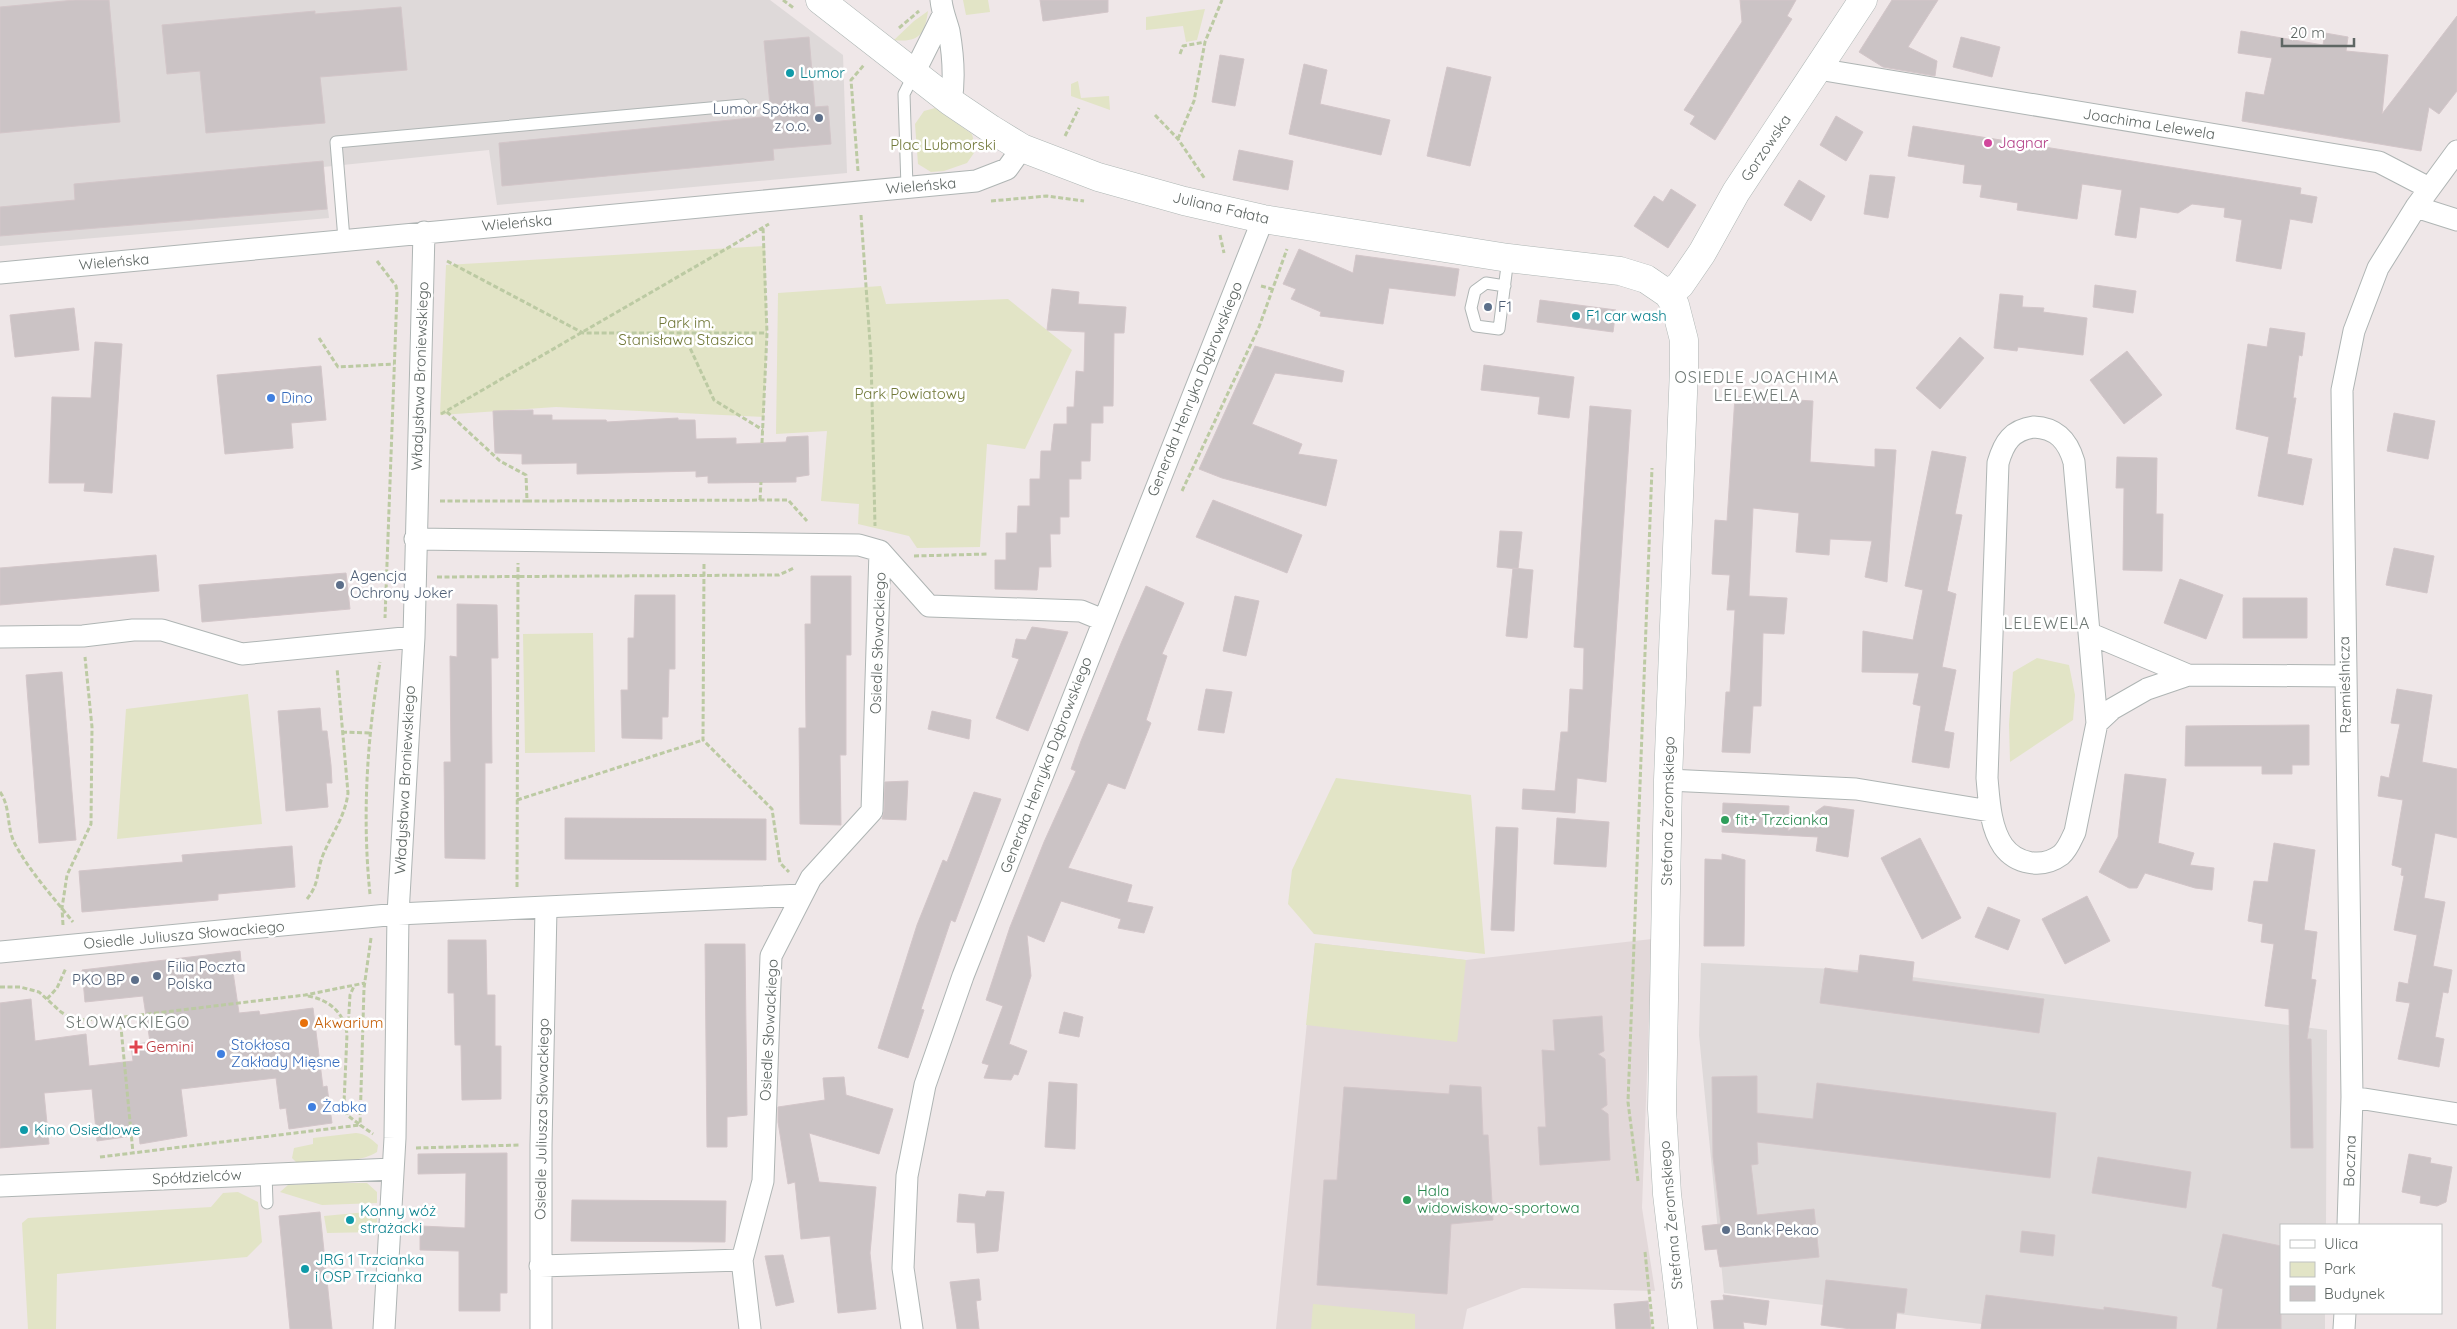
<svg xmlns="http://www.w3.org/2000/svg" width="2457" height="1329" font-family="Quicksand,sans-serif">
  <rect width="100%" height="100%" fill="#efe7e8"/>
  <path fill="#ded9d9" d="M0,0H770L843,55L847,173L497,205L489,150L323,167L329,218L0,246Z
    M1701,963L1857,970L2327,1030L2326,1225H2281V1313H2325V1329H2023L1724,1293L1699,1035Z"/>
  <path fill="#e2d8d9" d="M1652,939L1642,1208L1655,1291L1522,1288L1467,1309L1463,1329H1276L1315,943L1466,960Z"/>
  <path fill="#e2e4c6" d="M963,0H988L990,12L966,15Z
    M1205,9L1197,40L1186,42L1183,26L1146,30V17Z
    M928,11C925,34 919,43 894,40L914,21Z
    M1078,81L1081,98L1109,96L1110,110L1071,96V84Z
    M935,108L972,134L976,150L967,163L944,171L931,172L918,164L915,124L924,111Z
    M765,246L767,333L764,417L556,407L440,415L446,265Z
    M881,286L886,304L1008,299L1072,350L1025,449L987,444L980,547L917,548L909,536L858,524L859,504L821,501L827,431L776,434L778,293Z
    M593,633L595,752L525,753L523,634Z
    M2037,658L2069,665L2075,695L2073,720L2010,762L2009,724L2013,672Z
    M248,694L262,824L117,839L126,709Z
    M1336,778L1471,795L1485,954L1314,934L1288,904L1292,870Z
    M1315,943L1466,960L1457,1042L1306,1025Z
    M356,1133C366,1134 370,1138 378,1145L377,1152C359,1164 318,1162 296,1162L292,1158L294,1148L313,1144V1138Z
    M328,1183H367L377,1192V1203L322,1205L280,1192L288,1185Z
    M238,1192L258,1202L262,1242L247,1257L57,1274L56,1329H28L22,1223L28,1218L211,1207L223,1193Z
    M377,1211V1232L327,1233L324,1216Z
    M1313,1304L1415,1314V1329H1311Z"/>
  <path fill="#cbc3c5" stroke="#d3c6c9" d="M75,0H109L120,122L0,133V7Z
    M1040,0H1108V12L1043,21Z
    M1740,0H1796L1787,16L1792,19L1715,140L1690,124L1695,116L1684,110L1742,22Z
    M1892,0H1938L1908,47L1937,61L1935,76L1883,67L1859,52Z
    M401,7L407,70L320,77L325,123L206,133L200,71L167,74L162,25L315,11V14Z
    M2457,16V91L2439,114L2429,107L2421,151L2242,121L2246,92L2264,95L2272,58L2238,53L2241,31L2323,45L2325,33L2348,37L2346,51L2388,55L2382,114Z
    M809,37L815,107L828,106L831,144L773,149L774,160L502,186L499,143L771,116L764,41Z
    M1961,37L2000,47L1992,77L1953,67Z
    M1220,55L1244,59L1235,106L1212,102Z
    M1304,64L1327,70L1320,104L1390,120L1381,155L1289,134Z
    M1447,67L1491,77L1470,166L1427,156Z
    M1836,116L1863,132L1846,161L1820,145Z
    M1913,126L2301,188L2300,194L2317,197L2312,223L2290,219L2281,269L2236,261L2242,220L2224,217L2225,208L2192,204L2178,213L2140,207L2136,238L2115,235L2122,190L2082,184L2077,219L2017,210L2018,203L1980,197L1982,185L1963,183L1965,165L1908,156Z
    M1239,150L1293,161L1288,190L1233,180Z
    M323,161L327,209L0,236V207L75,200L74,184Z
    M1870,175L1895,177L1888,218L1864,214Z
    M1799,180L1825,196L1811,221L1784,205Z
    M1671,189L1696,205L1668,248L1634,226L1654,196L1663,202Z
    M1299,249L1353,273L1356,255L1459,269L1455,296L1389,288L1383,324L1320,316L1321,312L1291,299L1296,289L1283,284Z
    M2095,285L2136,291L2133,313L2093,307Z
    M1052,289L1079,292L1078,304L1126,307L1124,333H1114L1113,406H1103V423H1091L1090,461H1081V479H1069V517H1060V534H1050L1051,567H1039L1037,590L995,589V560H1006V533H1017L1018,506H1030V479H1040L1041,451H1051L1054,424H1067V407H1074L1076,371L1084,372L1085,332L1047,330Z
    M2000,294L2023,296L2022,307L2044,308L2043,312L2087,318L2083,355L2018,347L2017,351L1994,348Z
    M1540,300L1616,310L1613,332L1537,322Z
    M74,308L79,350L15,357L10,315Z
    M2270,328L2305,333L2302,356L2299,355L2293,398H2296L2287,454L2312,459L2303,505L2258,496L2269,437L2236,429L2248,344L2267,347Z
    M1960,337L1984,358L1940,409L1916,388Z
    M95,342L122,344L112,493L84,491L85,483H49L52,397L91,398Z
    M1255,346L1344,371L1342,382L1275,373L1252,424L1302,444L1298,454L1337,460L1326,506L1222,478L1199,469Z
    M2127,351L2162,395L2124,424L2090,380Z
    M1484,365L1574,377L1569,418L1538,414L1540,397L1481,390Z
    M321,366L326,420L291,423L293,448L225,454L217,375Z
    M1735,396L1813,401L1810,462L1875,467V449L1896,450L1887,582L1865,577L1872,541L1830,539L1829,555L1796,552L1799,513L1753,508L1749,596L1787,598L1784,634L1763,633L1761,706H1753L1750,753L1722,752L1726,692H1730L1735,610H1727L1730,575L1712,574L1715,520L1727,521Z
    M1590,406L1631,410L1606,782L1577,778L1575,813L1522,809L1523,789L1555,791L1561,732H1568L1570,689L1583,690L1584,648L1574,647Z
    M533,410V415H552V420H606L607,422L678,418V420H695L696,439L736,438V444L786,442L787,437L808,436L809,475L796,477V482L715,483H708V476L696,477V471L577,474V463L522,464V454L495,453L493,411Z
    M2394,413L2435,421L2428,459L2387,451Z
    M1932,451L1966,457L1955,514L1962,515L1947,591L1956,594L1942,667L1956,670L1944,731L1954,733L1949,768L1912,762L1921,706L1913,704L1919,673L1862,672L1863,631L1913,640L1923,590L1905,586Z
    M2117,457L2157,458L2156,514H2163L2162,571L2123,570L2124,488H2116Z
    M1213,500L1302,535L1287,573L1196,537Z
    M1500,531L1522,532L1518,569L1497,567Z
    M2394,548L2434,556L2427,593L2386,585Z
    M156,555L159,591L0,605V568Z
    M1513,568L1533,570L1527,638L1506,636Z
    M346,573L350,609L202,622L199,585Z
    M811,576H851V655H846V755H840L841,825L800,824L799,728H806L805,624H811Z
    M2180,579L2223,595L2206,639L2164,623Z
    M1146,586L1184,603L1162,654L1167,656L1146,720L1151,723L1125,789L1108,783L1068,868L1132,885L1127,902L1153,907L1144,933L1118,928L1121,919L1061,901L1044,942L1027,935L1031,976L1009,1044L1027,1051L1018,1075L1014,1074L1011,1080L984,1078L989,1065L982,1063L1003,1006L986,1000L1010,927L1044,842L1076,771L1071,769L1081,741L1122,641Z
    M635,595H675V669H669L668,717H662V739L622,738L621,690H628V638H634Z
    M1235,596L1259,601L1246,656L1223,651Z
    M2243,598H2307V638H2243Z
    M457,604L497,605L498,658H491L492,763H485V859L445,858L444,762H451L450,656L457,657Z
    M1032,627L1068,632L1028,731L996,718L1019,659L1012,657L1016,639L1026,640Z
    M62,672L76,840L39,843L26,675Z
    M1206,689L1232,692L1224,733L1198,730Z
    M2397,689L2432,695L2422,762L2457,769V838L2435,833L2424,898L2445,902L2433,966L2452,970L2448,993L2443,992L2435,1037L2444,1039L2439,1067L2398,1059L2410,1003L2396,1001L2399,982L2408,984L2417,935L2394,930L2404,876L2401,875L2402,868L2392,865L2403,800L2378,796L2381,776L2389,778L2400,724L2391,723Z
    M320,708L322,731H327L331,765L332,783H326L328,807L286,811L278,711Z
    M932,711L971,720L969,739L928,729Z
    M2309,725V765H2292V774H2262V766H2185L2186,726Z
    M2125,774L2166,779L2158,843L2194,853L2190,865L2214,868L2212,890L2195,888L2145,873L2137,888H2129L2099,872L2118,837Z
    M908,781L906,820L882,819L884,811L885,782Z
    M974,792L1001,799L955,922L951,920L921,1009L924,1010L908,1058L878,1048L917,925L943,860L947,862Z
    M1723,803L1789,806L1788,831L1824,806L1854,810L1848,857L1816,851L1818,837L1722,832Z
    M565,818L766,819V860L565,859Z
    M1557,818L1609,822L1606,867L1554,864Z
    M1496,827L1518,828L1514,931L1491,930Z
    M1920,838L1961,918L1922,939L1881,858Z
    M2274,843L2315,850L2304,930L2317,932L2311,979L2316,980L2307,1039H2311L2313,1148H2291L2289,1009L2265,1006L2274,944L2261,942L2263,924L2248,921L2254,881L2268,882Z
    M292,846L295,887L218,894V900L82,912L79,871L183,862L182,855Z
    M1722,854L1745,860L1744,946H1704L1705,859L1722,860Z
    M2087,896L2110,941L2065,964L2042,919Z
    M1988,907L2020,920L2008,950L1975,937Z
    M448,940H486L487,995H495V1046H501V1099L462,1100L461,1045H455L454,993H448Z
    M705,944H745L747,1115L727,1117V1147H707Z
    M240,951L242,971L233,972L239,1013L259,1011L260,1015L313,1008L323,1087L327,1086L332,1123L289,1129L286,1108L280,1109L276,1078L181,1089L187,1136L140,1144L139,1135L97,1141L92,1089L44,1093L49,1144L0,1148V1003L31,999L35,1041L86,1034L89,1066L133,1061L131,1045L150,1042L143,996L85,1002L82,970Z
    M1860,955L1914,962L1912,981L2044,999L2039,1033L1820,1003L1825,968L1858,973Z
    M1064,1012L1083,1017L1079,1037L1059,1033Z
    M1602,1016L1604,1051L1598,1054L1605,1059L1607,1105L1601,1109L1608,1114L1610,1160L1540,1165L1538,1127H1546L1542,1050L1555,1051L1553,1020Z
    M1757,1076V1113L1813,1119L1817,1083L2056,1113L2050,1178L1757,1142L1758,1164L1751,1165L1757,1215L1814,1209L1819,1257L1720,1267L1717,1249L1705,1250L1702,1226L1721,1224L1713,1157L1712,1077Z
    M844,1077L846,1095L893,1109L879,1154L809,1133L819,1182L876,1187L870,1253L876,1309L838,1313L830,1236L801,1239L795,1182L788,1184L778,1122V1107L825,1100L823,1078Z
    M1049,1082L1077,1084L1075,1149L1045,1147Z
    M1450,1085L1481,1087L1483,1135H1488L1493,1220L1451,1224L1447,1294L1317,1285L1324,1180H1337L1344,1087L1449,1094Z
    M507,1153V1293H500V1311H459V1251L420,1250V1238L421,1226L465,1228L466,1173L418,1174V1154Z
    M2409,1154L2431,1158L2430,1163L2452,1167L2446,1202L2437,1206L2420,1203L2421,1196L2402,1192Z
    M2098,1157L2191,1172L2186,1208L2092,1193Z
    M987,1191L1004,1192L998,1251L977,1253L975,1223L957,1222L959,1194L985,1197Z
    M572,1200L726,1201L725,1242L571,1241Z
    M320,1212L332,1329H290L279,1216Z
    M2022,1231L2055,1235L2053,1256L2020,1252Z
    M2223,1234L2281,1246V1329H2217L2223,1289L2212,1286Z
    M783,1255L794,1302L776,1306L765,1256Z
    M979,1279L981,1300L976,1301L979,1329H957L950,1282Z
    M1826,1280L1907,1289L1904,1313L1897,1312L1895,1329H1851L1821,1325Z
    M1723,1295L1769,1301L1766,1325L1743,1322L1744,1329H1714L1711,1301L1724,1300Z
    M1986,1295L2104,1310V1307L2177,1317L2176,1329H1981Z
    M1648,1301L1651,1329H1616L1614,1304Z"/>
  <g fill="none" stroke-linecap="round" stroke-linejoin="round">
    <g stroke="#afb5b4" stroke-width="13">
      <path id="lane" d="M907,187L904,94L914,74
        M344,239L336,142L743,105
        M1505,286L1486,283L1475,291L1471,308L1476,326L1499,329L1508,258
        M266,1174L267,1203"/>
    </g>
    <g stroke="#afb5b4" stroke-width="23">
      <path id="street" d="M941,0C942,11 946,20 949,31C953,54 955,79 951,102
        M1818,69L2379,162L2429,188
        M914,73L943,15
        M2416,207L2457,220
        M0,273L976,181L1007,169L1022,148
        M2034,427C2057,428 2068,441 2074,462L2097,723L2075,832C2071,840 2068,849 2061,855C2042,869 2016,864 2003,846C1990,827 1989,800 1987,778L1998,463C2004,442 2012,430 2034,427Z
        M415,539L859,545L880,551L929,606L1081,611L1103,620
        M2091,634L2188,675
        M0,637L83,636L133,630H162L242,654L414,637
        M2097,723L2112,709L2147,689L2188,675L2345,676
        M1668,780L1856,789L1990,811
        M0,952L398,914L802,895
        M2352,1097L2457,1114
        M0,1186L393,1169
        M2348,1225L2352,1097L2342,390L2354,331L2378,268L2416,207L2457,151
        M540,1266L742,1260
        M384,1329L395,1138L398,914L414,637L424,232
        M541,1329V1145L546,909
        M750,1329L742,1260L763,1181L771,956L811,878L872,811L880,551
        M912,1329L903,1268L907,1176L925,1085L963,976L1263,219
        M2344,1329L2345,1313"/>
    </g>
    <g stroke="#aeb6b4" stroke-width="29">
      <path id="secondary" d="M820,0L951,102L991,129L1022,148L1098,177L1184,201L1263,219L1508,258L1620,271L1646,279L1668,294L1675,305L1684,340V368L1668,780L1662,1109L1667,1194L1683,1329
        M1668,294L1680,285L1702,253L1736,192L1863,0"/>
    </g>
    <path stroke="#bccaa3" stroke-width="3" stroke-dasharray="5 2.5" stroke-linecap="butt" d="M783,0L795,9
      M899,28L919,11
      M1180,54L1183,46L1205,42
      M1155,115L1178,139L1205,179
      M1065,136L1079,108
      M1178,139L1194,101L1205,42L1222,0
      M858,171L851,80L864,65
      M991,201L1047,196L1084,201
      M861,215L871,357L875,526
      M1220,235L1224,253
      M377,261L396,286L397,293L385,618
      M447,261L583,333H767
      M1261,286L1272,289
      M684,335L714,400L763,430
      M319,338L338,367L394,364
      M441,414L769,224
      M762,443L767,333L763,227
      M1182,491L1259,327L1287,249
      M760,500L761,482
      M440,501H527L526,475L500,461L446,411
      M527,501L788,500L807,521
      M914,556L987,554
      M704,564L703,740L772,809L780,863L789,872
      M437,577L779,575L794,568
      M342,732L371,733
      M0,792C11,807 6,827 15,844C30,872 53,897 73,922
      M517,800L703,740
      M517,887L518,563
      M370,894C362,817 367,738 380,662
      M307,899C320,883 316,872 323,855C332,833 345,817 348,793L337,668
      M63,925L62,908L67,875L91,824L92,727L85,657
      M371,938L364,988L360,1125L373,1134
      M0,987H20L39,992L61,1012L74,1020L107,1019L305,995L365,983
      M308,996C330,1000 344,1013 347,1034L344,1103L347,1115L359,1124
      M47,999L57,988L66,968
      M120,1017L133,1153
      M348,1029L350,995L354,986
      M416,1148L520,1145
      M100,1157L360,1125
      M1638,1181L1628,1102L1652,468
      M1645,1252L1653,1329"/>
    <use href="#lane" stroke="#fff" stroke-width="11"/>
    <use href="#street" stroke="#fff" stroke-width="21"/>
    <use href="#secondary" stroke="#fff" stroke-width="28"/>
  </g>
  <g fill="#0f9aa8" stroke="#fff" stroke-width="2">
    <circle cx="790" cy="73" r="5"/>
    <circle cx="1576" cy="316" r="5"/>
    <circle cx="24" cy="1130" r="5"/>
    <circle cx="350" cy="1220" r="5"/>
    <circle cx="305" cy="1269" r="5"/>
  </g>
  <g fill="#5c6f8a" stroke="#fff" stroke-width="2">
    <circle cx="819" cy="118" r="5"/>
    <circle cx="1488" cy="307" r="5"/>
    <circle cx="340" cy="585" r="5"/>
    <circle cx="157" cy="976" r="5"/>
    <circle cx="135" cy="980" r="5"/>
    <circle cx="1726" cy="1230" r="5"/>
  </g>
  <circle fill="#d1479c" stroke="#fff" stroke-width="2" cx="1988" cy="143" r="5"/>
  <g fill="#3f7fe0" stroke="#fff" stroke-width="2">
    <circle cx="271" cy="398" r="5"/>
    <circle cx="221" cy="1054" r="5"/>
    <circle cx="312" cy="1107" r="5"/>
  </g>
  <g fill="#2e9e5b" stroke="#fff" stroke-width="2">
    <circle cx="1725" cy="820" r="5"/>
    <circle cx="1407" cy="1200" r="5"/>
  </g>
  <circle fill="#e8710a" stroke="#fff" stroke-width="2" cx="304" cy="1023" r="5"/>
  <path fill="#e0444e" stroke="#fff" stroke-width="2" d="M133.5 1039.5h5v5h5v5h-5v5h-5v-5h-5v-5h5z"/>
  <g text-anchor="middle" stroke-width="5" stroke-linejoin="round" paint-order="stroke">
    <g font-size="15" fill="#0d838f" stroke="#fff" text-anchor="start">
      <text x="800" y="78">Lumor</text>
      <text x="1586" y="321">F1 car wash</text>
      <text x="34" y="1135">Kino Osiedlowe</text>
      <text x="360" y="1216">Konny wóż<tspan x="360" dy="17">strażacki</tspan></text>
      <text x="315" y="1265">JRG 1 Trzcianka<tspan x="315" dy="17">i OSP Trzcianka</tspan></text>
    </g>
    <g font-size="15" fill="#4e5e75" stroke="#fff" text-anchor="start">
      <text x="809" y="114" text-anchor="end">Lumor Spółka<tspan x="809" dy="17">z o.o.</tspan></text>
      <text x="1498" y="312">F1</text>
      <text x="350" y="581">Agencja<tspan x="350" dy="17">Ochrony Joker</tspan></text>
      <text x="167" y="972">Filia Poczta<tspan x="167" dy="17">Polska</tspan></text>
      <text x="125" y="985" text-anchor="end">PKO BP</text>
      <text x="1736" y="1235">Bank Pekao</text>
    </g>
    <g font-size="15" fill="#5e6663" stroke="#fff">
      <text transform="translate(2149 124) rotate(9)" y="5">Joachima Lelewela</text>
      <text transform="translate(1766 148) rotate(-56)" y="5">Gorzowska</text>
      <text transform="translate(921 186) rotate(-5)" y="5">Wieleńska</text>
      <text transform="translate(1221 208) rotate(13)" y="5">Juliana Fałata</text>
      <text transform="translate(517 223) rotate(-5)" y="5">Wieleńska</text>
      <text transform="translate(114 262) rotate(-5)" y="5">Wieleńska</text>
      <text transform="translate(420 376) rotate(-88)" y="5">Władysława Broniewskiego</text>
      <text transform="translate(1195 389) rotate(-68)" y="5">Generała Henryka Dąbrowskiego</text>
      <text transform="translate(878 643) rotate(-88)" y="5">Osiedle Słowackiego</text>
      <text transform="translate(2345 685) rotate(-91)" y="5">Rzemieślnicza</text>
      <text transform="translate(1046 765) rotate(-69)" y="5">Generała Henryka Dąbrowskiego</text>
      <text transform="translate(405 780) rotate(-87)" y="5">Władysława Broniewskiego</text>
      <text transform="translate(1668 811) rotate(-89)" y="5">Stefana Żeromskiego</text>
      <text transform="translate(184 935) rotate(-5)" y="5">Osiedle Juliusza Słowackiego</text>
      <text transform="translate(769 1030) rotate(-87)" y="5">Osiedle Słowackiego</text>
      <text transform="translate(542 1119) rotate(-89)" y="5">Osiedle Juliusza Słowackiego</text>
      <text transform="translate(2350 1161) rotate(-88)" y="5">Boczna</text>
      <text transform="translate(197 1177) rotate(-3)" y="5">Spółdzielców</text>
      <text transform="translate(1671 1215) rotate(-95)" y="5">Stefana Żeromskiego</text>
    </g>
    <g font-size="15" fill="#b23c85" stroke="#fff" text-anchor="start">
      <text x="1998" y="148">Jagnar</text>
    </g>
    <g font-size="15" fill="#72793a" stroke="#fff">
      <text x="943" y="150">Plac Lubmorski</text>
      <text x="686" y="328">Park im.<tspan x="686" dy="17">Stanisława Staszica</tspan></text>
      <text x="910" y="399">Park Powiatowy</text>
    </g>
    <g font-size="15" fill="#366cbe" stroke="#fff" text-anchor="start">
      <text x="281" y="403">Dino</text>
      <text x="231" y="1050">Stokłosa<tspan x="231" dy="17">Zakłady Mięsne</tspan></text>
      <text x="322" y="1112">Żabka</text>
    </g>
    <g font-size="15" fill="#27864d" stroke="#fff" text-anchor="start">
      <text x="1735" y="825">fit+ Trzcianka</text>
      <text x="1417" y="1196">Hala<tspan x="1417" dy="17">widowiskowo-sportowa</tspan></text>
    </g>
    <g font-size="15" fill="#c56008" stroke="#fff" text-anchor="start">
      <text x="314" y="1028">Akwarium</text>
    </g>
    <g font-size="15" fill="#be3a42" stroke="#fff" text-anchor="start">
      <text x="146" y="1052">Gemini</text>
    </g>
    <g font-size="16" letter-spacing="1" fill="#6f7874" stroke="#fff">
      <text x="1757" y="383">OSIEDLE JOACHIMA<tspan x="1757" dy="18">LELEWELA</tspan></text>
      <text x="2047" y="629">LELEWELA</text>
      <text x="128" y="1028">SŁOWACKIEGO</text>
    </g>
  </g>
  <rect x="2280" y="1224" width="162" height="90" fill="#ffffff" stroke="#bfc2c1"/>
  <rect x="2290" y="1240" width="25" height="8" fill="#ffffff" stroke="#bfc2c1"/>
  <text x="2324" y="1249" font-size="15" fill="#5e6663">Ulica</text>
  <rect x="2290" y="1262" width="25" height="15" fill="#e2e4c6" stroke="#bfc2c1"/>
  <text x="2324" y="1274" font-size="15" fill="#5e6663">Park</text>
  <rect x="2290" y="1286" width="25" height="15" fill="#cbc3c5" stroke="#bfc2c1"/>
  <text x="2324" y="1299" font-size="15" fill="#5e6663">Budynek</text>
  <path d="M2282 38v8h72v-8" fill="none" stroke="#5e6663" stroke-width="2.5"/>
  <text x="2290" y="38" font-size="15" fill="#5e6663" stroke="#ffffff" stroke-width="4" paint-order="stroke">20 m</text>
</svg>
